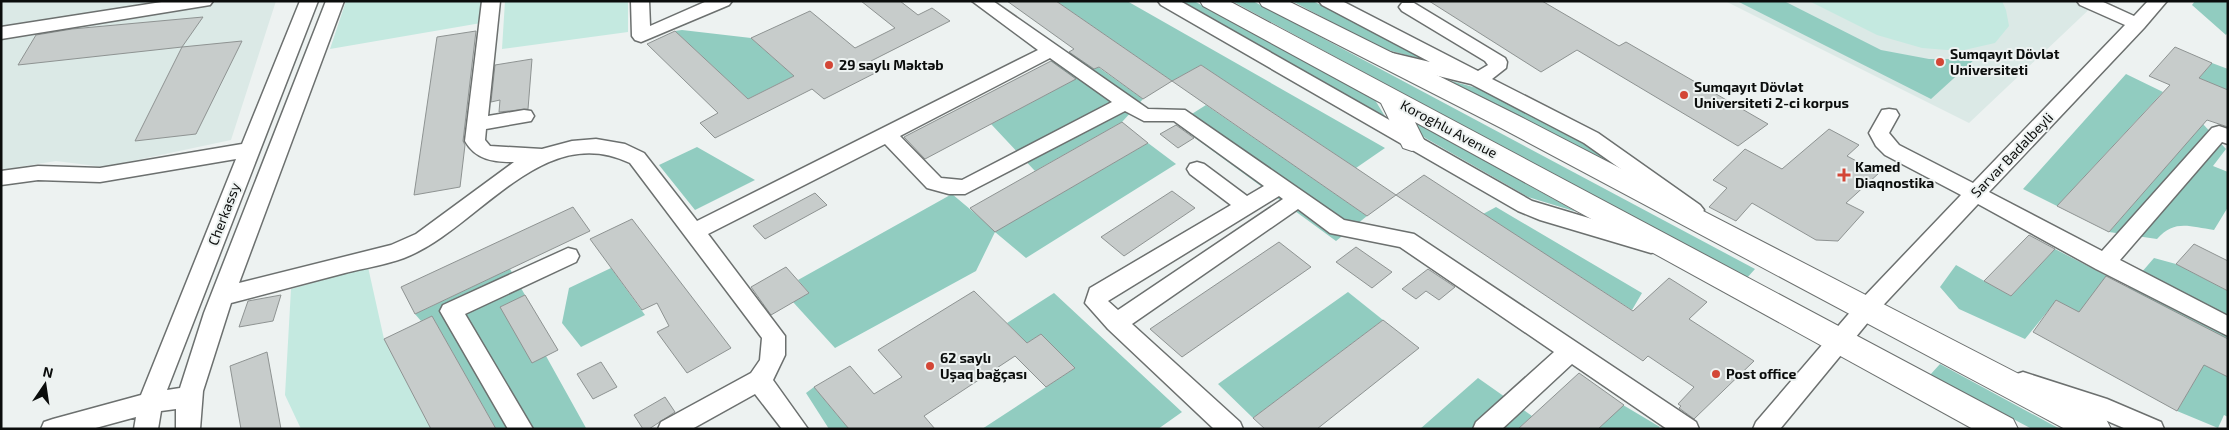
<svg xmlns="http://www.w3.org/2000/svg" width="2229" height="430" font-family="'Exo 2',sans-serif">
  <rect width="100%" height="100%" fill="#edf2f1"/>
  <path fill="#dbe9e6" d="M1,1H276L231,140L104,167L56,161L1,170Z
    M1725,1H2098L1969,123Z"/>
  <path fill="#c4e9e0" d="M346,1H484L481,23L330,49Z
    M505,1H628V32L502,49Z
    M1809,1H2002L2006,10L2009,26L1995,43L1960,51L1922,48L1877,35Z
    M368,267L384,339L431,429H301L285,395L291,289Z"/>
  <path fill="#91ccc0" d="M1056,1H1127L1385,148L1356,168L1201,65L1172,81Z
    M1180,1H1194L1375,100L1386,118Z
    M1232,1H1253L1755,269L1746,279Z
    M1292,1H1313L1429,61L1380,48Z
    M1737,1H1784L1881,50L1929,59H1975L1931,99Z
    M2195,1H2228V32L2226,35L2192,5Z
    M682,30L751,38L794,76L748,99L675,31Z
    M1074,50L1143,99L1122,122L1035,171L991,124L1072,81L1049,62Z
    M2212,63L2228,69V103L2224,89L2199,78Z
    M2126,74L2163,92L2057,206L2023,189Z
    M1444,79L1488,91L1587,142L1625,175Z
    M1206,105L1367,216L1336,241L1176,124Z
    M1408,118L1577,212L1528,197L1420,135Z
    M2203,124L2226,149L2213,166L2228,172V207L2214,230C2190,227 2175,219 2157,239L2109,232Z
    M1148,143L1176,164L1026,258L995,232L976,271L835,348L793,302L809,293L798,280L952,194L996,231Z
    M697,147L755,180L695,210L659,165Z
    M1496,207L1642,293L1632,310L1483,214Z
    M2055,249L2107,276L2087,302L2228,377V417L2224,415L2218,428L2177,411L2198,375L2056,301L2025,339L1959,309L1940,287L1956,265L2011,296Z
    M2154,258L2176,264L2228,291V339L2128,288Z
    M611,268L645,315L581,347L562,323L569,288Z
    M510,269L525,295L501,307L546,356L586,428L583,429H496L432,316L421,321L415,314Z
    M1348,292L1383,320L1253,418L1218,384Z
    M1054,293L1182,412L1158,429H982L1075,368L1041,334L1027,343L1007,323Z
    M1940,364L2060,429H2032L1930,375Z
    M1478,378L1532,416L1518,429H1420Z
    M814,387L849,429H829L806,393Z
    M1623,405L1660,427L1658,429H1598Z"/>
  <path fill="#c7cccb" stroke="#8e9392" d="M861,1H900L918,15L932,8L950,21L871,61L881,70L824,99L812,89L715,138L700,123L718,113L647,44L675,31L748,99L794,76L751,38L810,11L855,48L895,28Z
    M1007,1H1056L1172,81L1143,99L1099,67L1094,69L1069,52L1074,49Z
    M1429,1H1542L1619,46L1626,42L1768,124L1738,146L1577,50L1541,72Z
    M203,17L182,47L18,65L36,35L72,29Z
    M476,31L463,141L465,145L460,187L414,195L437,37Z
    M242,41L196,134L135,141L182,47Z
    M2175,47L2212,63L2199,78L2228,90V127L2207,120L2109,232L2057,206L2170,85L2149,76Z
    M532,59L528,109L499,112L500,100L491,102L495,65Z
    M1051,61L1076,79L925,159L904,137Z
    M1201,65L1356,168L1396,195L1367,216L1172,81Z
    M1122,122L1148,143L995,232L970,208Z
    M1176,125L1194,138L1178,148L1160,134Z
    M1829,129L1859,145L1847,156L1879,173L1846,203L1864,212L1838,241L1816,240L1752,203L1736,221L1709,207L1727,188L1713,180L1745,149L1782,169Z
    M1424,175L1633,311L1669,278L1707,302L1689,319L1754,361L1694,419L1679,408L1681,406L1678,404L1694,387L1648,356L1643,361L1396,195Z
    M1172,191L1195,208L1124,256L1101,237Z
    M815,193L827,205L765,239L753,226Z
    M573,207L590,231L415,314L401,287Z
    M632,219L731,348L687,373L657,332L669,326L657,303L642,310L590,239Z
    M2029,235L2055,249L2011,296L1984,281Z
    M1279,242L1311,267L1182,357L1150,329Z
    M2194,244L2228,261V291L2176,264Z
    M1356,247L1392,272L1372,288L1336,262Z
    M786,267L809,293L771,315L751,287Z
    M1428,269L1455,287L1439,300L1426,291L1416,299L1402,289Z
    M2106,276L2228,339V377L2204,365L2177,411L2033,332L2056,300L2079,312Z
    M974,291L1027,343L1041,334L1075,368L1046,387L1015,356L924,416L935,429H849L814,387L850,366L874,394L902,377L878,350Z
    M281,295L273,321L239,327L248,301Z
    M525,295L558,350L532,363L500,307Z
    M432,316L496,429H431L384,339Z
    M1383,320L1419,348L1317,429H1265L1253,418Z
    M267,352L281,429H241L230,366Z
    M601,362L617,387L593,399L577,374Z
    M1579,373L1624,405L1598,429H1518Z
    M665,397L675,412L649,429H643L634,415Z"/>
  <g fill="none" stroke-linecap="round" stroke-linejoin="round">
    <g stroke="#6c706f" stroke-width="3">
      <path id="minor" d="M168,1H213L210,5L204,6L1,39V27Z
        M300,1H318L167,390L180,388L204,313L326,1H344L239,283L391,245L416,234L514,162C493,162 476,160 465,141L482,1H500L488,116L524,110L531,111L534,116L531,121L486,129L485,140L490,146L542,149L572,141L596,139L625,144L644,153L697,221L1038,50L972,1H993L1148,109L1185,110L1344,220L1414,234L1696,422L1699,429H1667L1572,364L1502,429H1473L1476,422L1554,352L1400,247L1330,233L1298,209L1132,324L1240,422L1243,429H1214L1108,329L1085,303L1090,288L1231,205L1190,174L1187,169L1190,164L1197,162L1204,164L1247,196L1264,186L1174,121H1144L1125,111L965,194H949L927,188L885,144L708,234L785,336V355L773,380L808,429H782L755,394L692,429H658L661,422L751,373L760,360L762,338L630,163C541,120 478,230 404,258C385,265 365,268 345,273C307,283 269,293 231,303L203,391L200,429H176V409L161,411L158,429H134L136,417L92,429H41L44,422L53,419L141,395L236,159L100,182L38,180L1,185V171L38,166L100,168L242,144ZM1050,58L1112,102L962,180L941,178L900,136ZM1279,196L1283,199L1118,310L1108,301Z
        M631,1H649L650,26L707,1H732L729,5L641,42L635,40L632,36Z
        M1158,1H1180L1532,201L1659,239L1662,245L1659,251L1651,253L1540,220L1518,211L1161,5Z
        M1319,1H1342L1478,71L1488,65L1485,61L1402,11L1399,7L1402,3H1414L1505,58L1507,62L1506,68L1492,79L1598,133L1700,205L1704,210L1700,215L1693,218L1686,215L1584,143L1471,84L1381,62L1379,58L1381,54L1388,52L1430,62L1322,5Z
        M2077,1H2101L2134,16L2148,1H2167L2144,28L1989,192L2102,251L2212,128L2219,126L2228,129V144L2222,142L2120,260L2228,316V336L2096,269L1978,204L1874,315L1780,429H1753L1756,422L1858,303L1961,195L1885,155L1876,146L1869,133L1882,110L1889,109L1896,110L1899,115L1889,133L1899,145L1973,183L2125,25L2080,5Z
        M568,248L576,250L579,256L576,262L465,314L533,429H508L440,311L443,305Z
        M2023,372L2107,399L2161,422L2164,429H2126L2091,414L2014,389L2011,382L2014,375Z"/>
    </g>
    <g stroke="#6c706f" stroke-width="2">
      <path id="major" d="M1200,1H1229L2013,419L2018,429H1973L1415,122L1425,142L1421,148L1412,151L1403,148L1381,103L1203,6Z
        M1259,1H1288L1519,116L2106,419L2111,429H2065L1501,128L1262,6Z"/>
    </g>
    <use href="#minor" fill="#fff" fill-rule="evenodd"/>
    <use href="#major" fill="#fff" fill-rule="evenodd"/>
  </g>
  <g fill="#d34636" stroke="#edf2f1" stroke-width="2">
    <circle cx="1940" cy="62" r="5"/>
    <circle cx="829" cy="65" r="5"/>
    <circle cx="1684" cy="95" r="5"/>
    <path d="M1841.5 167.5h5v5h5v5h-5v5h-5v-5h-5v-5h5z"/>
    <circle cx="930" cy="366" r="5"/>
    <circle cx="1716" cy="374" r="5"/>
  </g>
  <g text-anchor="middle" stroke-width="4" stroke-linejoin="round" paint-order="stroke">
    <g font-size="14" font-weight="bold" fill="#0b0d0c" stroke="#edf2f1" text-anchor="start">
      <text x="1950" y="59">Sumqayıt Dövlət<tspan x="1950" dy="16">Universiteti</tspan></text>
      <text x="839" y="70">29 saylı Məktəb</text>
      <text x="1694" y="92">Sumqayıt Dövlət<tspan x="1694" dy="16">Universiteti 2-ci korpus</tspan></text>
      <text x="1855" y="172">Kamed<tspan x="1855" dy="16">Diaqnostika</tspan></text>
      <text x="940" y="363">62 saylı<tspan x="940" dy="16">Uşaq bağçası</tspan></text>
      <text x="1726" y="379">Post office</text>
    </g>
    <g font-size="14" fill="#0b0d0c" stroke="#edf2f1">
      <text transform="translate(1449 129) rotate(28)" y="5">Koroghlu Avenue</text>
      <text transform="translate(2012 155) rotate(-46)" y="5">Sarvar Badalbeyli</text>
      <text transform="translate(224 214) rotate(-69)" y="5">Cherkassy</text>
    </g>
  </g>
  <rect width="2229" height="430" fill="none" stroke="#0b0d0c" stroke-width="5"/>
  <g transform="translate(45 385) rotate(13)" stroke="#edf2f1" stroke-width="4" paint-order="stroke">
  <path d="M0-4L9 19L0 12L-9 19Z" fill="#0b0d0c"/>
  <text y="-8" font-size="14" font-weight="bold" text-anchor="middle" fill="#0b0d0c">N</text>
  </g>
</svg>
